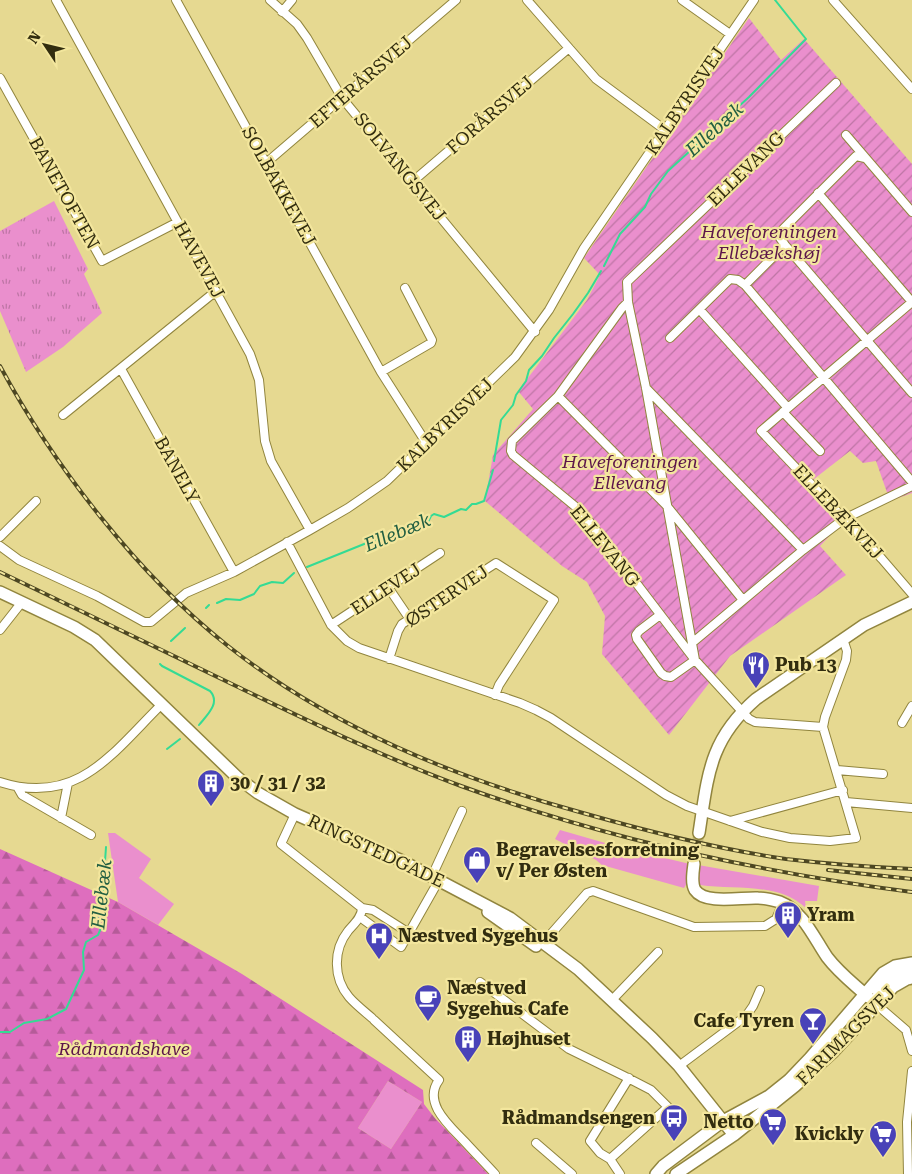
<svg xmlns="http://www.w3.org/2000/svg" width="912" height="1174" font-family="'Roboto Serif',serif">
  <defs>
    <pattern id="forest-firs" width="22" height="20" patternUnits="userSpaceOnUse" patternTransform="scale(1.25)"><rect width="22" height="20" fill="#de6ebe"/><path d="M5 1l3.5 6h-7zM16 11l3.5 6h-7z" fill="#b55b99"/></pattern>
    <pattern id="park-tufts" width="24" height="20" patternUnits="userSpaceOnUse" patternTransform="scale(1.25)"><rect width="24" height="20" fill="#ea8fcd"/><path d="M3 7l-1-3M5 7V3M7 7l1-3M15 17l-1-3M17 17v-4M19 17l1-3" fill="none" stroke="#be75a5"/></pattern>
    <pattern id="garden-furrows" width="10" height="10" patternUnits="userSpaceOnUse" patternTransform="scale(1.25)"><rect width="10" height="10" fill="#ea8fcd"/><path d="M-1 1l2-2M0 10L10 0M9 11l2-2" fill="none" stroke="#be75a5"/></pattern>
  </defs>
  <rect width="100%" height="100%" fill="#e6d991"/>
  <path fill="#ea8fcd" d="M560,830L619,847L617,855L632,859L635,851L690,864L687,883L684,888L602,865L596,860L555,839Z
    M108,833H115L151,859L139,878L174,904L158,925L118,902Z
    M698,865L819,886L817,901H805L806,908C778,882 736,890 700,885L698,877Z
    M388,1081L422,1102L391,1149L358,1128Z"/>
  <path fill="url(#forest-firs)" fill-rule="evenodd" d="M0,849L118,902L242,974L423,1090L424,1104L434,1117L488,1174H0ZM388,1081L422,1102L391,1149L358,1128Z"/>
  <path fill="url(#park-tufts)" d="M54,201L88,269L84,274L102,313L63,347L26,372L0,311V231Z"/>
  <path fill="url(#garden-furrows)" d="M749,18L781,60L804,39L912,164V493L890,501L876,461L863,463L850,451L805,486L843,522L820,546L846,575L730,656L669,735L602,654L605,616L587,582L562,566L485,501L493,455L533,409L518,391L587,300L600,275L584,258Z"/>
  <g fill="none" stroke-linecap="round" stroke-linejoin="round">
    <path stroke="#34db94" stroke-width="2" d="M604,266L620,234L645,207L651,194L668,171L749,97L806,39L775,0
      M494,461L501,420L513,405L516,395L526,381L529,370L542,356L554,338L573,314L588,293L601,271
      M307,567L379,538L428,522L431,516L434,514L444,517L461,509L466,510L472,504H476L484,501L493,470
      M217,603L226,599L240,600L254,594L260,586L272,582L283,583L294,573
      M206,608L209,605
      M171,641L185,628
      M160,664L162,666L210,691C221,703 207,715 199,725
      M167,749L180,739
      M0,1032H10L24,1023L47,1019L66,1009L84,970L83,952L86,942L98,935L101,928L97,916L102,904L106,847"/>
    <path stroke="#c2b777" stroke-width="11" stroke-dasharray="11 5.5" stroke-linecap="butt" d="M694,864L699,833"/>
    <g stroke="#91853e" stroke-width="10">
      <path id="street" d="M56,0L250,354L259,380L265,441L271,461L310,530
        M176,0L381,372L427,444
        M270,0L297,24L307,38L342,98L535,332
        M527,0L596,79L665,130
        M682,0L730,34
        M833,0L912,89
        M282,12L292,0
        M0,78L102,261L178,222
        M846,135L912,212
        M865,158L856,156L783,229L780,238L785,245L912,393
        M266,163L456,0
        M412,182L569,48
        M818,193L912,302
        M745,285L785,245
        M628,302L622,308L558,396L512,441L511,451L513,455L582,512L695,660L749,719L755,722L823,727
        M912,302L761,431L882,559L912,594
        M700,310L788,408
        M670,338L730,279L738,280L745,285L912,482
        M121,369L234,572
        M381,372L431,343L432,340L405,288
        M646,388L803,550
        M558,396L666,505L743,600
        M783,412L820,451
        M63,415L216,291
        M0,537L36,501
        M287,542L331,625L347,641L359,648L520,703L536,710L551,718L666,795L687,806L762,832L790,838L830,841L856,838L823,727L825,717L846,660L847,651L843,639
        M0,546L19,560L97,596L144,622H151L186,593L234,572L310,530L348,508L387,481L515,357L549,310L584,248L754,0
        M388,587L409,618
        M660,615L639,631L636,635L637,639L661,673L665,676L671,677L695,660L646,388L628,302L627,282L836,83
        M331,625L440,553
        M0,630L22,602
        M692,643L803,550L844,519L912,486
        M389,659L398,631L402,624L496,563L554,600L499,685L495,695
        M902,723L912,706
        M837,770L883,774
        M0,782C78,807 113,752 162,704
        M18,788L22,795L91,835
        M846,802L912,808
        M295,814L281,844L362,908C362,917 354,924 348,931C333,950 333,978 349,997C356,1005 364,1011 372,1018
        M61,818L68,783
        M730,821L843,790
        M432,876L462,811
        M362,908L373,910L409,933
        M360,916L364,920L401,947L439,880
        M543,943L587,893L593,891L694,927L765,926L776,919L783,903
        M480,982L569,1049L624,1076L651,1090L668,1107L610,1159L600,1153L590,1141L629,1078
        M612,1000L658,952
        M877,1005L906,1030L912,1051
        M374,1020L439,1080C422,1103 450,1126 465,1142C475,1153 485,1163 495,1174
        M679,1066L746,1016L753,1006L760,990
        M536,1143L572,1174
        M610,1159L620,1174
        M908,1174L907,1122L912,1071"/>
    </g>
    <g stroke="#91853e" stroke-width="14">
      <path id="secondary" d="M0,592L74,627L95,640L238,778L258,793L295,814L400,860L510,918L578,969L652,1038L679,1066L734,1135
        M699,833C708,775 709,740 756,699L864,625L912,602
        M694,864C693,872 691,883 695,890C705,905 742,897 758,898C765,898 773,900 780,902C803,911 814,938 827,957C839,973 854,984 868,997
        M488,912L536,946
        M877,1004C877,983 895,975 912,970
        M656,1174L663,1166L723,1121L769,1096L789,1080L810,1058L883,973L895,966L912,963
        M676,1174L734,1135L795,1086L833,1052L893,987L907,979L912,978"/>
    </g>
    <use href="#street" stroke="#fff" stroke-width="8"/>
    <use href="#secondary" stroke="#fff" stroke-width="11"/>
    <g stroke="#4d4722" stroke-width="4">
      <path id="rail" d="M0,366C54,466 138,575 228,646C332,728 456,778 583,813C650,832 717,849 786,859C828,864 870,867 912,869
        M0,572C79,610 158,648 238,687C311,722 385,758 461,786C607,839 758,872 912,892
        M828,870L912,879"/>
    </g>
    <use href="#rail" stroke="#f3e69d" stroke-width="2" stroke-dasharray="5.5" stroke-linecap="butt"/>
  </g>
  <defs>
    <g id="restaurant-pin" transform="scale(1.4375)"><path d="M0 17L-7.5 6A9.5 9.5 0 1 1 7.5 6Z" fill="#4942b8" stroke="#f3e69d"/><path d="M-5-6h1v4h1v-4h1v4h1v-4h1v5L-1.5 .5V6h-2V.5L-5-1ZM5-6V6H3V1.5H1.5Q1.5-4 5-6Z" fill="#fff"/></g>
    <g id="building-pin" transform="scale(1.4375)"><path d="M0 17L-7.5 6A9.5 9.5 0 1 1 7.5 6Z" fill="#4942b8" stroke="#f3e69d"/><path d="M-4-6H4V6H1V3H-1V6H-4ZM-2.5-4.3h1.7v1.8h-1.7ZM.8-4.3h1.7v1.8H.8ZM-2.5-1h1.7V.8h-1.7ZM.8-1h1.7V.8H.8Z" fill="#fff"/></g>
    <g id="shop-pin" transform="scale(1.4375)"><path d="M0 17L-7.5 6A9.5 9.5 0 1 1 7.5 6Z" fill="#4942b8" stroke="#f3e69d"/><path d="M-5-2.5h2.3a2.7 3.5 0 0 1 5.4 0H5L5.5 6h-11ZM-1.5-2.5h3a1.5 2.3 0 0 0-3 0Z" fill="#fff"/></g>
    <g id="hospital-pin" transform="scale(1.4375)"><path d="M0 17L-7.5 6A9.5 9.5 0 1 1 7.5 6Z" fill="#4942b8" stroke="#f3e69d"/><path d="M-5-5h3v3.5h4V-5h3V5h-3V1.5h-4V5h-3Z" fill="#fff"/></g>
    <g id="cafe-pin" transform="scale(1.4375)"><path d="M0 17L-7.5 6A9.5 9.5 0 1 1 7.5 6Z" fill="#4942b8" stroke="#f3e69d"/><path d="M-5.5-4.5H6V0H3Q3 3.5 0 3.5H-2.5Q-5.5 3.5-5.5 0ZM3-3.2v2h1.7v-2ZM-6 4.5H4V6H-6Z" fill="#fff"/></g>
    <g id="bar-pin" transform="scale(1.4375)"><path d="M0 17L-7.5 6A9.5 9.5 0 1 1 7.5 6Z" fill="#4942b8" stroke="#f3e69d"/><path d="M-6-5H6L.8 .8V4.5H3.5V6h-7V4.5H-.8V.8Z" fill="#fff"/></g>
    <g id="bus-pin" transform="scale(1.4375)"><path d="M0 17L-7.5 6A9.5 9.5 0 1 1 7.5 6Z" fill="#4942b8" stroke="#f3e69d"/><path d="M-5-6H5V4H4V6H2V4H-2V6H-4V4H-5ZM-3.5-4V0h7V-4ZM-3.5 1.2v1.5H-2V1.2ZM2 1.2v1.5H3.5V1.2Z" fill="#fff"/></g>
    <g id="supermarket-pin" transform="scale(1.4375)"><path d="M0 17L-7.5 6A9.5 9.5 0 1 1 7.5 6Z" fill="#4942b8" stroke="#f3e69d"/><path d="M-6-5.5h2.5l.6 2H6L4.5 2H-2.5L-4.4-4H-6ZM-1.5 3.2a1.3 1.3 0 1 0 .1 0ZM3 3.2a1.3 1.3 0 1 0 .1 0Z" fill="#fff"/></g>
  </defs>
  <g fill-rule="evenodd">
    <use href="#restaurant-pin" x="756" y="665"/>
    <use href="#building-pin" x="211" y="783"/>
    <use href="#shop-pin" x="477" y="860"/>
    <use href="#building-pin" x="788" y="915"/>
    <use href="#hospital-pin" x="379" y="936"/>
    <use href="#cafe-pin" x="428" y="998"/>
    <use href="#bar-pin" x="813" y="1021"/>
    <use href="#building-pin" x="468" y="1039"/>
    <use href="#bus-pin" x="674" y="1118"/>
    <use href="#supermarket-pin" x="773" y="1122"/>
    <use href="#supermarket-pin" x="883" y="1134"/>
  </g>
  <g text-anchor="middle" stroke-width="4.5" stroke-linejoin="round" paint-order="stroke">
    <g font-size="18" fill="#322d0f" stroke="#f3e69d">
      <text transform="translate(361 82) rotate(-41)" y="6">EFTERÅRSVEJ</text>
      <text transform="translate(685 101) rotate(-56)" y="6">KALBYRISVEJ</text>
      <text transform="translate(490 115) rotate(-41)" y="6">FORÅRSVEJ</text>
      <text transform="translate(400 167) rotate(51)" y="6">SOLVANGSVEJ</text>
      <text transform="translate(746 169) rotate(-44)" y="6">ELLEVANG</text>
      <text transform="translate(279 186) rotate(61)" y="6">SOLBAKKEVEJ</text>
      <text transform="translate(64 193) rotate(61)" y="6">BANETOFTEN</text>
      <text transform="translate(199 260) rotate(61)" y="6">HAVEVEJ</text>
      <text transform="translate(445 425) rotate(-44)" y="6">KALBYRISVEJ</text>
      <text transform="translate(177 470) rotate(61)" y="6">BANELY</text>
      <text transform="translate(838 512) rotate(47)" y="6">ELLEBÆKVEJ</text>
      <text transform="translate(605 546) rotate(51)" y="6">ELLEVANG</text>
      <text transform="translate(386 589) rotate(-33)" y="6">ELLEVEJ</text>
      <text transform="translate(447 596) rotate(-34)" y="6">ØSTERVEJ</text>
      <text transform="translate(376 851) rotate(25)" y="6">RINGSTEDGADE</text>
      <text transform="translate(846 1036) rotate(-45)" y="6">FARIMAGSVEJ</text>
    </g>
    <g font-size="18" font-style="italic" fill="#5c164a" stroke="#f3e69d">
      <text x="769" y="238">Haveforeningen<tspan x="769" dy="21">Ellebækshøj</tspan></text>
      <text x="630" y="468">Haveforeningen<tspan x="630" dy="21">Ellevang</tspan></text>
      <text x="124" y="1055">Rådmandshave</text>
    </g>
    <g font-size="18" font-weight="bold" fill="#322d0f" stroke="#f3e69d" text-anchor="start">
      <text x="775" y="671">Pub 13</text>
      <text x="230" y="789">30 / 31 / 32</text>
      <text x="496" y="856">Begravelsesforretning<tspan x="496" dy="21">v/ Per Østen</tspan></text>
      <text x="807" y="921">Yram</text>
      <text x="398" y="942">Næstved Sygehus</text>
      <text x="447" y="994">Næstved<tspan x="447" dy="21">Sygehus Cafe</tspan></text>
      <text x="794" y="1027" text-anchor="end">Cafe Tyren</text>
      <text x="487" y="1045">Højhuset</text>
      <text x="655" y="1124" text-anchor="end">Rådmandsengen</text>
      <text x="754" y="1128" text-anchor="end">Netto</text>
      <text x="864" y="1140" text-anchor="end">Kvickly</text>
    </g>
    <g font-size="19" font-style="italic" fill="#225f42" stroke="#f3e69d">
      <text transform="translate(714 129) rotate(-42)" y="7">Ellebæk</text>
      <text transform="translate(397 532) rotate(-23)" y="7">Ellebæk</text>
      <text transform="translate(101 894) rotate(-84)" y="7">Ellebæk</text>
    </g>
  </g>
  <g transform="translate(45 45) rotate(305)" stroke="#f3e69d" stroke-width="4" paint-order="stroke">
  <path d="M0-4L9 19L0 12L-9 19Z" fill="#322d0f"/>
  <text y="-8" font-size="14" font-weight="bold" text-anchor="middle" fill="#322d0f">N</text>
  </g>
</svg>
